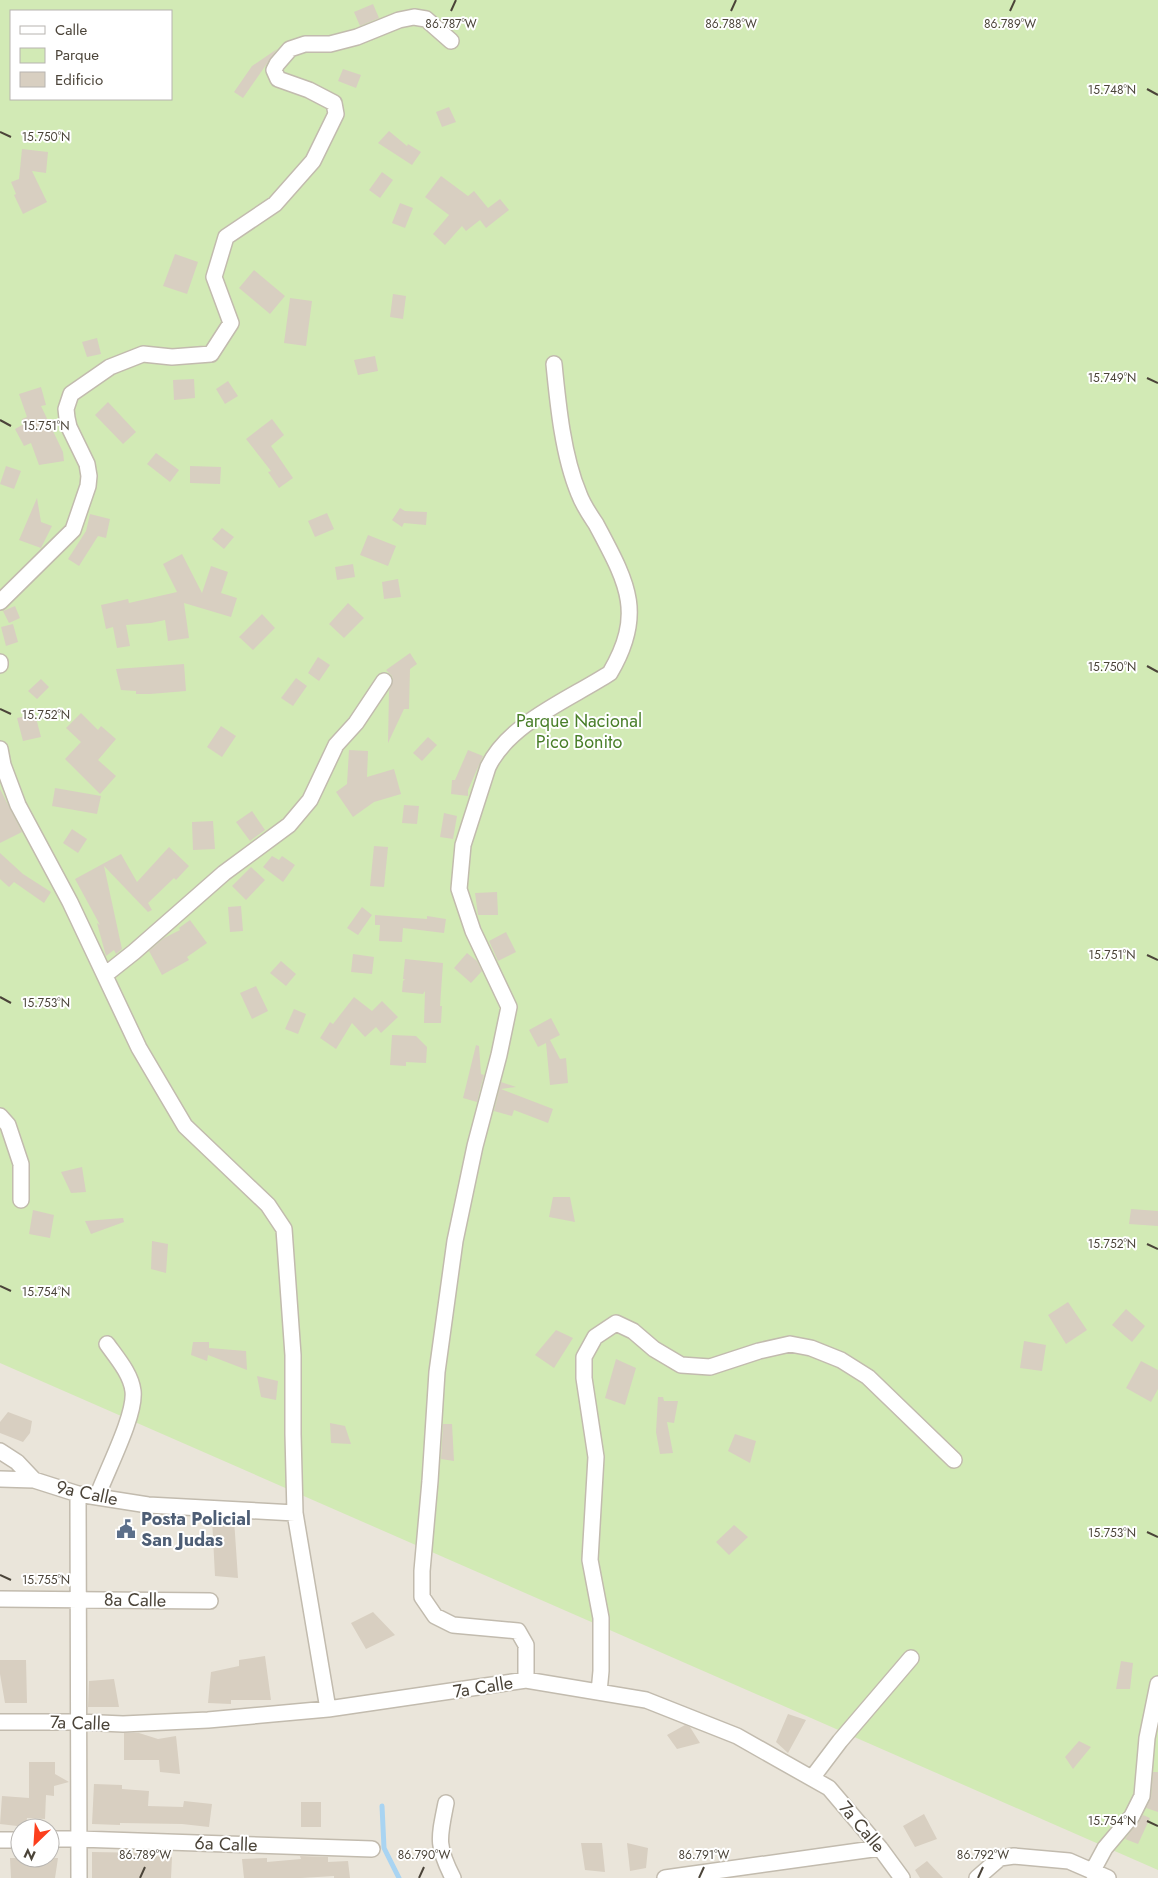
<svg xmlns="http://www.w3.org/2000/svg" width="1158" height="1878" font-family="Jost,sans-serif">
  <rect width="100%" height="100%" fill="#f6f3ec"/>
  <path fill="#eae5da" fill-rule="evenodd" d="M0,224L1158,1259V1878H0ZM20,1828H50V1858H20Z"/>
  <path fill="#d2eab5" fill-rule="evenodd" d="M0,0H1158V1870L0,1363ZM11,11H171V99H11Z"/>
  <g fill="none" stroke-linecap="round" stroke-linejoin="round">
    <path stroke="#a9d4f2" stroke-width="5" d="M382,1806L384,1848L399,1878"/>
  </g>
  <path fill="#d8cfc1" d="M373,4L379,18L360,26L354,12Z
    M277,49L243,98L234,92L252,66Z
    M343,69L361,75L356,88L338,81Z
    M449,107L456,122L442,127L436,112Z
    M389,131L407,146L408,144L421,152L412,165L378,143Z
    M22,149L48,152L46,173L32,171L47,202L23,214L14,195L16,194L11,182L19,179Z
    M382,172L393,180L380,198L369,190Z
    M441,176L468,196L474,191L488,208L500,199L509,210L486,228L480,220L466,231L462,226L445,245L433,234L449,215L425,197Z
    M400,203L413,208L405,228L392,223Z
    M175,254L198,262L187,294L163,286Z
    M254,270L285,296L270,314L239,288Z
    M393,294L406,296L403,319L390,317Z
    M290,298L312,301L306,346L284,343Z
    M97,338L101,354L87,357L82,342Z
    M375,356L378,371L358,375L354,360Z
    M194,379L195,398L174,400L173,380Z
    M228,381L238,396L225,404L216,389Z
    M41,387L46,405L41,406L63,452L64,461L39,465L31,443L24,446L15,429L24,424L22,419L27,417L19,394Z
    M108,402L136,432L123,444L95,415Z
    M272,419L284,435L271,446L293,478L279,488L268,472L271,471L246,439Z
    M156,453L179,470L170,482L147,464Z
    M6,466L21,471L14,489L0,484Z
    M190,466L221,467L220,484L190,483Z
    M37,498L41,522L52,526L41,548L19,540Z
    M400,508L405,511L427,512L426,525L404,523L402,527L392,520Z
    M327,513L334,529L315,537L308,521Z
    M90,514L110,519L106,538L98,536L79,566L68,559L86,531Z
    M222,528L234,537L224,549L212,539Z
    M368,535L396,546L388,566L360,555Z
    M182,554L202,593L211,566L228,572L221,593L237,598L231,617L184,603L189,638L168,641L165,620L151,623L126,625L130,646L117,648L113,627L106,629L101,605L128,599L129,603L177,592L163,564Z
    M353,564L355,577L337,580L335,567Z
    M398,579L401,597L384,599L382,582Z
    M348,603L364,618L344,638L329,624Z
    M15,606L20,618L9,623L3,611Z
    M262,614L275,628L253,650L239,637Z
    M13,624L18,642L6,646L1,627Z
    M410,653L417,664L410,669L409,709H404L388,743L389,691L393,681L392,676L386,670Z
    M318,657L330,665L319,681L308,673Z
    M184,664L186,691L150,694H136V691L121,690L116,669Z
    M296,678L307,686L293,706L281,698Z
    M41,679L49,687L37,699L28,691Z
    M81,713L98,730L101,726L116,739L98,760L116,776L100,794L65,759L81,742L66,728Z
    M35,714L41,737L23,741L17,718Z
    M221,726L236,736L222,757L207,747Z
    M428,737L437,745L422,761L413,753Z
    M349,750L368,751L367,777L394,769L401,794L374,802L353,817L336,792L347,784Z
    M468,750L483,756L468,790V796L451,794L452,780H455Z
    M55,788L101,796L97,814L52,806Z
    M0,789L22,832L0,843Z
    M404,805L419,806L417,824L402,823Z
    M252,811L265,830L250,841L236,822Z
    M444,813L457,816L453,839L440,837Z
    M213,821L215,849L193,850L192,822Z
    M72,829L87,839L78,853L63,843Z
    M374,846L388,847L384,887L370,886Z
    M169,847L189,866L176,880L174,878L148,903L152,910L148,912L104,866L122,949L116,954L114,950L106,956L97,923L100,925L75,879L121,854L137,882Z
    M0,853L23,874L51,892L44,903L14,882L9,887L0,879Z
    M272,856L279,860L282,856L295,865L283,882L263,867Z
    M251,867L265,880L246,900L232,886Z
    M497,892L498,915H478L475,893Z
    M241,906L243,931L230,932L228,907Z
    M362,907L372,915L358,935L347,928Z
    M375,915L427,919V916L446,919L444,933L403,928L402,942L379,941L380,925H375Z
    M190,920L207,943L187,957L189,960L162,975L149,951L164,938L180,930L179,928Z
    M506,932L516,952L498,961L489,941Z
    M467,953L477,961L482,971L471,983L454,968Z
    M353,954L374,957L372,974L351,972Z
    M405,959L443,963L440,1006H442L441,1023H424L425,991L423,994L402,992L403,981L405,979H403Z
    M281,961L296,974L286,986L270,973Z
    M256,986L268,1011L252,1019L240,993Z
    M354,997L372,1011L382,1001L398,1017L381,1033L376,1027L365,1037L352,1023L336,1049L320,1038L330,1022L333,1024Z
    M294,1009L306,1014L298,1034L285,1029Z
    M551,1018L560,1035L550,1040L560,1059L566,1058L568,1083L550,1085L546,1043L538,1047L529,1030Z
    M392,1035L416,1036L427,1047L426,1063L406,1062V1066L390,1065Z
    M476,1045L479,1046L481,1074L484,1075L477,1102L463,1098Z
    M501,1082L516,1087L501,1089L553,1109L548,1123L514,1110L512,1116L494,1111Z
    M82,1167L86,1192L71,1193L61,1172Z
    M553,1197H570L575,1222L549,1217Z
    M1131,1209L1158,1211V1226L1129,1224Z
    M33,1210L54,1215L50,1238L29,1234Z
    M123,1218L124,1222L91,1234L85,1221Z
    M152,1241L168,1244L166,1273L151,1269Z
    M1068,1302L1087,1330L1066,1344L1048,1315Z
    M1126,1309L1145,1326L1132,1342L1112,1325Z
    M556,1330L573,1338L554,1368L535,1355Z
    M1024,1341L1046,1345L1042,1371L1020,1368Z
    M193,1342H209V1348L246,1351L247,1370L208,1355L207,1361L191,1355Z
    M616,1359L636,1368L625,1405L605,1398Z
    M1141,1361L1158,1370V1389L1151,1402L1126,1388Z
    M257,1376L278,1381L276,1400L261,1397Z
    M658,1397H663L664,1401H678L674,1423L667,1422L673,1453L660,1454L656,1432Z
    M8,1412L32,1421L30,1433L23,1442L0,1433V1422Z
    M330,1423L345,1426L351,1444L331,1443Z
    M443,1424H452L454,1461L441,1459Z
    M735,1434L756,1441L750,1463L728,1451Z
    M212,1518L234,1519L238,1578L215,1576Z
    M734,1525L748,1537L729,1555L716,1542Z
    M373,1612L395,1635L366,1649L351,1623Z
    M265,1656L271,1700H231V1704L208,1703L211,1672L239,1666V1660Z
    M0,1660H26L27,1703H5L0,1674Z
    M1121,1661L1133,1663L1130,1689H1116Z
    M114,1679L119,1707H88L89,1681Z
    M788,1714L806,1720L788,1753L776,1742Z
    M685,1725L690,1727L700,1743L677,1749L667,1735Z
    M124,1733H139L158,1739L176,1736L180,1774L160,1772L159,1760H124Z
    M1079,1741L1091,1747L1073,1769L1065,1757Z
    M29,1762H55V1774L69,1782L54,1786V1796L46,1795L45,1819L27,1818L26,1827L0,1824L2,1796L29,1798Z
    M1153,1772H1158V1812L1146,1808L1151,1797Z
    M94,1784L122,1785V1789L149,1791L148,1806L183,1807L184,1801L212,1804L209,1827L182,1824L120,1823V1825L92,1824Z
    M301,1802H321V1827H301Z
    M924,1814L937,1839L915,1847L903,1826Z
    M1143,1815L1150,1818L1138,1844L1125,1839Z
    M581,1843H602L605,1872L585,1870Z
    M627,1843L648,1848L646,1868L630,1871Z
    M92,1852L151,1853L150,1856L172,1857L171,1878H92Z
    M300,1856L328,1857V1862L348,1861L350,1878H334V1876L301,1878H244L242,1859L267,1858V1862L301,1859Z
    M10,1858H58L55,1878H11Z
    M927,1861L943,1878H920L915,1870Z"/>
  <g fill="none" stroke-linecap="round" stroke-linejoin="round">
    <g stroke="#c2bbae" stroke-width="18">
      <path id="minor" d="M0,602L73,530L88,486L89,476L87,464L69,427L67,418L66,409L71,394L110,367L143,354L172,357L211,354L231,323L214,277L226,237L275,204L313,161L336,114L334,103L309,90L278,79L274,70L277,64L290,49L305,44H330L357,37L399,20L414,17L426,19L451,41
        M0,662V665
        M0,749L3,765L18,805L70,902L139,1048L185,1126L268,1205L284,1229L293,1355V1434L295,1513L328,1709
        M105,975L134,952L224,873L289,825L310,800L336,745L356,723L384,681
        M0,1116L8,1125L21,1164V1200
        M0,1451L17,1462L34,1480
        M0,1479L34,1480L78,1494L148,1505L295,1513
        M78,1494L79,1878
        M97,1497C106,1472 136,1415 133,1391C131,1374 117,1358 107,1344
        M0,1599L210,1601
        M526,1680V1645L518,1631L453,1625L435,1616L422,1597V1571L430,1481L437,1372L455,1241L475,1146L499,1055L509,1007L473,931L459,889L463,845L488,767C509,723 570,699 610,673C646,612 626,581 596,524C590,515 583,505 579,494C563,456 558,405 554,364
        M599,1692L601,1671V1618L590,1560L596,1457L584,1378V1357L595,1337L616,1323L633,1331L654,1349L681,1365L710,1367L759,1351L790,1344L811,1348L841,1360L868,1377L954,1460
        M0,1722H78L123,1724L208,1720L328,1709L526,1680L646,1700L737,1736L829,1788L880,1848L902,1878
        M812,1778L840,1741L911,1658
        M446,1803C439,1838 436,1845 453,1878
        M50,1839H79L372,1849
        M0,1840H20
        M1092,1872L1105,1848L1132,1816L1142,1796L1147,1738L1158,1684
        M665,1878L880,1848
        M977,1878L1000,1858L1014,1856L1069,1861L1108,1878"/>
    </g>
    <use href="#minor" stroke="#fff" stroke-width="15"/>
  </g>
  <path fill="none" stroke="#4b4439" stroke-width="2" d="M451,11L456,0M731,11L736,0M1010,11L1015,0M1147,89L1158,95M0,132L11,137M1147,378L1158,383M0,420L11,426M1147,666L1158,672M0,709L11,714M1147,955L1158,960M0,997L11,1003M1147,1244L1158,1249M0,1286L11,1291M1147,1532L1158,1537M0,1575L11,1580M1147,1821L1158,1826M140,1878L145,1867M419,1878L424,1867M699,1878L704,1867M978,1878L983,1867"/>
  <defs>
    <g id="civic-bare" transform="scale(1.5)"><path d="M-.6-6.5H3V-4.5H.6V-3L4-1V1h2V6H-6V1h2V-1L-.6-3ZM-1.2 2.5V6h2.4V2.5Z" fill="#5c6f8a" stroke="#fff" stroke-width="2.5" paint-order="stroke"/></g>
  </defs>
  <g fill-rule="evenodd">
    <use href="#civic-bare" x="126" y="1529"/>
  </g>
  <g text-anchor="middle" stroke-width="4" stroke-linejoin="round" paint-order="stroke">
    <g font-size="18" fill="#4a7f2a" stroke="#fff">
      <text x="579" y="727">Parque Nacional<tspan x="579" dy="21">Pico Bonito</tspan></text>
    </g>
    <g font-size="18" fill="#4b4439" stroke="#fff">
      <text transform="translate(87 1493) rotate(12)" y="6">9a Calle</text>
      <text transform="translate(135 1600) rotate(1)" y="6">8a Calle</text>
      <text transform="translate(483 1687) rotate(-9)" y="6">7a Calle</text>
      <text transform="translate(80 1723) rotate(2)" y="6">7a Calle</text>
      <text transform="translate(862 1827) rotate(50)" y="6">7a Calle</text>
      <text transform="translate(226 1844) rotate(2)" y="6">6a Calle</text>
    </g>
    <g font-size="18" font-weight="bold" fill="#4e5e75" stroke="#fff" text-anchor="start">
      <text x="141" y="1525">Posta Policial<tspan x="141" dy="21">San Judas</tspan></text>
    </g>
  </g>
  <g font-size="12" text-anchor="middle" fill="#4b4439" stroke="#fff" stroke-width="4" stroke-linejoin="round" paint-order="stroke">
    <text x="451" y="28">86.787°W</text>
    <text x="731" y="28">86.788°W</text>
    <text x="1010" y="28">86.789°W</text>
    <text x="1112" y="94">15.748°N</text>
    <text x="46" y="141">15.750°N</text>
    <text x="1112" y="382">15.749°N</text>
    <text x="46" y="430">15.751°N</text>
    <text x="1112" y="671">15.750°N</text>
    <text x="46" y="719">15.752°N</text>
    <text x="1112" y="959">15.751°N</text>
    <text x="46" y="1007">15.753°N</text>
    <text x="1112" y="1248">15.752°N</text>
    <text x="46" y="1296">15.754°N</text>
    <text x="1112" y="1537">15.753°N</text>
    <text x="46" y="1584">15.755°N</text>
    <text x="1112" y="1825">15.754°N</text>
    <text x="145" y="1859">86.789°W</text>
    <text x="424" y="1859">86.790°W</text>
    <text x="704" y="1859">86.791°W</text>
    <text x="983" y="1859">86.792°W</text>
  </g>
  <rect x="10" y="10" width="162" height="90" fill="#ffffff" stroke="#b7b4b0"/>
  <rect x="20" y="26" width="25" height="8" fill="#ffffff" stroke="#b7b4b0"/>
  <text x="55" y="35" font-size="15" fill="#4b4439">Calle</text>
  <rect x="20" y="48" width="25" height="15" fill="#d2eab5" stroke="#b7b4b0"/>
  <text x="55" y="60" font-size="15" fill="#4b4439">Parque</text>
  <rect x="20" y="72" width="25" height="15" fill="#d8cfc1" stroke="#b7b4b0"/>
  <text x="55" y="85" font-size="15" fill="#4b4439">Edificio</text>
  <g transform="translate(35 1843) rotate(205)"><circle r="24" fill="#ffffff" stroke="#b7b4b0"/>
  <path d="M0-4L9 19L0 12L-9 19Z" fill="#fc3f1d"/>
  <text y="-8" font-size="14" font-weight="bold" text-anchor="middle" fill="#4b4439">N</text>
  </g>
</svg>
